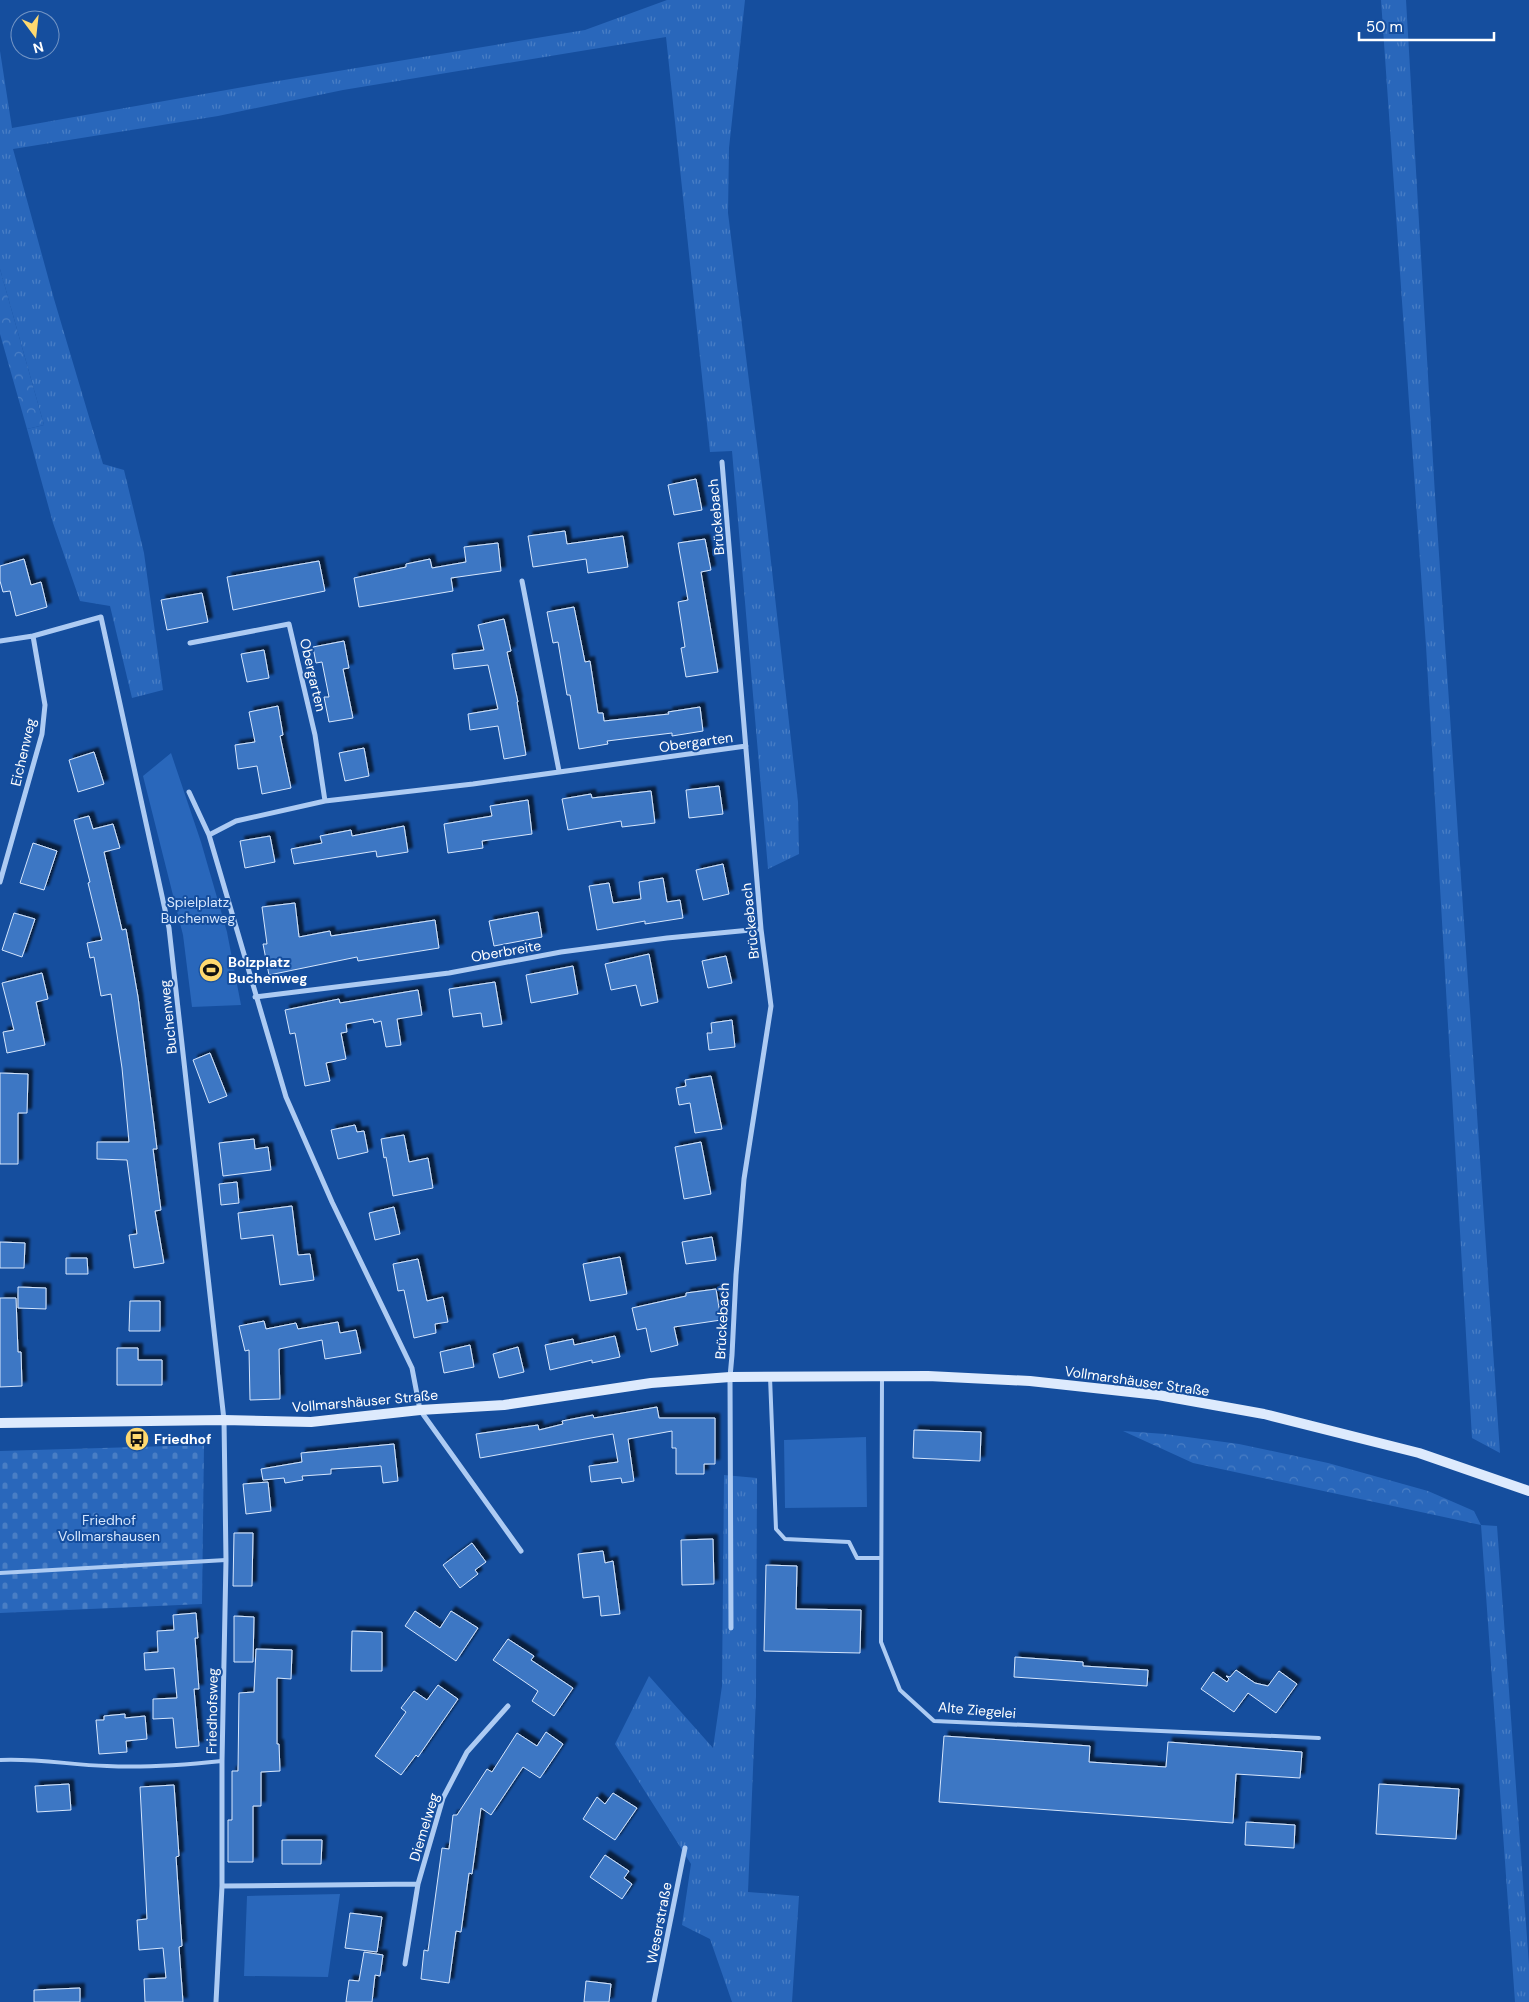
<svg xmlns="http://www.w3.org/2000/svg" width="1529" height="2002" font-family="'DM Sans',sans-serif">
  <defs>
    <pattern id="grass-tufts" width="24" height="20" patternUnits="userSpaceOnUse" patternTransform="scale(1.25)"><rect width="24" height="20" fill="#2967bb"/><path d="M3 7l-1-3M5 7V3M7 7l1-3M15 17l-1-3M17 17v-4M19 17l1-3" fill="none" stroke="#497ec5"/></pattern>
    <pattern id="forest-crowns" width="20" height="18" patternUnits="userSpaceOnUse" patternTransform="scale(1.25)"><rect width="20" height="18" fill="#2967bb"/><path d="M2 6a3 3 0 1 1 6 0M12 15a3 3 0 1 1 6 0" fill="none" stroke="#497ec5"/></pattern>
    <pattern id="cemetery-stones" width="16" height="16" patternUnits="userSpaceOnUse" patternTransform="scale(1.25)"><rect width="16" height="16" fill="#2967bb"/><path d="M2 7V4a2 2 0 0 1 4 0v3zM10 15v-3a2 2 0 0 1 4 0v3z" fill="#497ec5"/></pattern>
    <filter id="shadow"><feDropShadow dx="4.5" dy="-4.5" stdDeviation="1" flood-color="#0009"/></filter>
  </defs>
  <rect width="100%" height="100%" fill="#154e9e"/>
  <path fill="url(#grass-tufts)" d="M667,0H745L729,148L728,213L766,517L798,802L799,854L768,869L732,451L710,452L666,37L343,90L218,116L13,149L54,299L103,464L124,470L144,553L163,690L132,698L110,606L80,601L53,523L27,429L44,425L0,269V51L12,128L260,84L585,30Z
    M1381,0H1406L1435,495L1500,1453L1472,1438L1426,646Z
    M724,1475L757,1478L756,1696L748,1892L799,1896L792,2002H732L710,1939L682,1925L691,1864L615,1744L649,1676L713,1748L722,1686Z
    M1481,1525L1497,1526L1529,1965V2002H1515Z"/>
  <path fill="url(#forest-crowns)" d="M0,269L44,425L27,429L0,334Z
    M1123,1431L1165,1434L1239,1444L1328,1463L1428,1491L1474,1511L1481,1525L1193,1463Z"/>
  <path fill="url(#cemetery-stones)" d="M204,1445L202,1604L0,1613V1451Z"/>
  <path fill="#2967bb" d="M171,753L201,842L227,932L241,1005L192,1007L183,935L143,776Z
    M866,1437L867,1507L785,1508L784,1440Z
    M340,1894L328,1977L244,1976L247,1896Z"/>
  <path fill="#3e77c4" stroke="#d5e6fd" filter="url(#shadow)" d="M696,479L702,510L674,515L668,485Z
    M565,531L567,544L623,536L628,567L588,573L586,559L533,567L528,536Z
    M705,539L711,570L701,572L718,672L686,677L681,648L685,647L678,602L688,600L678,543Z
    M498,543L501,571L451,578L453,591L359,607L354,578L406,567V564L430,559L432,568L466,562L464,547Z
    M24,559L31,585L41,582L47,607L16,616L10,591L3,592L0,581V566Z
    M319,561L325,591L233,610L227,577Z
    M202,593L208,622L167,630L161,600Z
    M574,607L585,662L590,661L598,713H603L604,721L669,714L668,712L700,707L703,731L672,736V733L607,741L608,744L579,749L570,695H567L558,642L553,643L547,612Z
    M504,619L511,651L507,652L518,702H517L526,755L504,759L498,726L470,730L468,714L498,709L488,665L454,669L452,654L484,650L478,625Z
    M344,641L349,668L343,669L353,718L329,722L324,697H329L322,662L316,663L313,647Z
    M264,650L269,678L247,682L241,654Z
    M278,706L283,735L280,736L291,788L262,794L257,766L238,769L235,745L255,742L249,712Z
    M364,748L369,776L345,781L339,753Z
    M94,752L104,784L78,792L69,760Z
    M719,786L723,814L689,818L686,790Z
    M651,791L655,823L622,827L621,821L568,830L562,799L591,794L592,798Z
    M528,800L532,834L482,841L483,848L448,853L444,824L492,816L490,806Z
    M89,816L93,829L113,824L120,848L104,852L122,930L126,929L138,997L157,1149H153L161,1210L155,1211L164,1263L134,1268L129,1235L137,1234L127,1160L97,1159V1142H129L122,1068L111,994L101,996L94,957L90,958L87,943L102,940L88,883L90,882L74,820Z
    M404,826L408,852L377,857L376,851L294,864L291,849L322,843L320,836L351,830L352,836Z
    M270,836L275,862L245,868L240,841Z
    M33,843L57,851L44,890L20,883Z
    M723,864L729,894L703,900L696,870Z
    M663,878L667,902L680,900L683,918L645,924V921L597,930L589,886L609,883L613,903L641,899L639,882Z
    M295,903L299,937L330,931L331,936L435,920L439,948L358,961L357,957L269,975L263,944H267L262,907Z
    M538,912L542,937L494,946L489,921Z
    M14,913L35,919L22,957L2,950Z
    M649,954L658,1002L641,1006L636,985L611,990L605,964Z
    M726,956L732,983L708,988L702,961Z
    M573,966L578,994L531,1003L526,975Z
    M42,973L48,999L36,1002L45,1045L7,1053L3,1032L14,1030L2,983Z
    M495,982L502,1024L483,1027L481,1013L453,1017L449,989Z
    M418,990L422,1015L397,1019L401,1045L386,1047L381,1021L374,1023L373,1019L346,1024L347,1032L341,1033L346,1059L326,1063L330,1081L305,1086L295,1033L290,1034L285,1010L339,999L340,1003Z
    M732,1020L735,1047L709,1050L707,1033H712L711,1023Z
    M210,1053L227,1096L209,1103L193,1060Z
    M0,1073L28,1074L27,1113H18V1164H0Z
    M711,1076L722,1129L695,1133L690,1103L679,1105L676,1088L686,1086L685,1080Z
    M355,1125L357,1132L364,1131L368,1152L338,1159L331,1130Z
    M404,1135L409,1162L428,1158L433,1188L393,1196L386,1157L384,1158L381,1139Z
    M254,1139L255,1149L268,1147L271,1170L223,1176L219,1143Z
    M701,1142L711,1194L684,1199L675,1147Z
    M237,1182L239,1203L221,1205L219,1184Z
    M292,1206L298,1255L310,1254L314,1280L280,1285L273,1235L241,1239L238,1213Z
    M394,1207L400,1234L375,1240L369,1213Z
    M712,1237L716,1260L686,1264L682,1242Z
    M0,1242L25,1243L24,1268H0Z
    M620,1257L627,1294L590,1301L583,1264Z
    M66,1258H87L88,1274H66Z
    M418,1259L427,1301L443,1297L448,1322L435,1324L436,1333L414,1338L404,1290L398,1291L393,1264Z
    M18,1287L46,1288V1309L18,1308Z
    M716,1289L721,1320L674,1327L678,1345L651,1352L646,1328L637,1330L632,1308L686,1296V1293Z
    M0,1298H16L18,1352H21L22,1386L0,1387Z
    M130,1301H160V1331H129Z
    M264,1321L266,1329L296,1323L298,1329L338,1322L340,1333L356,1330L361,1353L325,1359L322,1340L279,1349L280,1399L250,1400L249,1350L245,1351L239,1326Z
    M615,1336L620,1357L592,1363V1360L550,1370L545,1345L573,1339L574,1345Z
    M470,1345L474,1367L444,1373L440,1352Z
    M518,1347L524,1372L499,1378L493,1354Z
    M117,1348H138V1360H162V1385H117Z
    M657,1407L659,1418H715V1464H704V1474H676V1448H672V1431L628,1439L634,1481L622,1483L621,1478L591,1482L589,1466L618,1462L613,1434L480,1458L476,1434L538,1425L539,1430L563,1424L562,1421L593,1415L594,1418Z
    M914,1430L981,1432L980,1461L913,1458Z
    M394,1444L398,1481L383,1483L381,1466L331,1469V1474L302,1476L303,1480L285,1483L284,1478L263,1480L261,1469L302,1462L301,1453Z
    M268,1482L271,1511L246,1514L243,1484Z
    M234,1533H253L252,1586H233Z
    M713,1539L714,1584L682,1585L681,1540Z
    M472,1543L486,1562L475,1570L478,1574L460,1588L443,1565Z
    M603,1551L605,1563L613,1561L620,1614L601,1616L599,1596L583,1598L578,1554Z
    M766,1565L797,1566L796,1609L861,1610L860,1653L764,1651Z
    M415,1611L440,1628L451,1611L478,1628L456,1661L405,1626Z
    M196,1613L198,1638H195L199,1689H194L199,1746L176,1748L173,1718L153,1719V1699L177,1698L174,1668L145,1670L144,1653L158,1652L157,1631L174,1630L173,1615Z
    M234,1616L254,1617L253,1662H234Z
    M352,1631L382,1632V1671H351Z
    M508,1639L534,1656L531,1660L573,1688L554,1716L532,1701L538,1691L493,1660Z
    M256,1649L292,1650L291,1679L277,1678V1744H279L280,1771L261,1772V1806H253V1862H228V1820H232V1771H238L239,1693L254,1692Z
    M1015,1657L1083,1662V1666L1148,1670L1147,1686L1014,1677Z
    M1236,1670L1255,1683L1268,1686L1279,1671L1297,1684L1276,1713L1248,1693L1234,1712L1201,1689L1213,1672L1227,1682L1229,1679L1226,1676L1230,1677Z
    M438,1685L458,1699L418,1757L416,1755L401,1775L375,1756L406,1712L401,1708L414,1691L427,1700Z
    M125,1714V1718L145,1716L147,1739L126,1741L127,1752L99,1754L96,1720H104V1716Z
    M546,1732L563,1744L540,1778L523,1767L491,1815L481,1808L472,1874L469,1873L461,1932L456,1931L449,1983L421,1979L424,1950L428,1951L442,1848L449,1849L453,1815H457L487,1769L492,1772L517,1733L537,1746Z
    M944,1736L1090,1746L1089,1762L1166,1767L1168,1742L1302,1752L1300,1778L1236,1774L1233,1823L939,1802Z
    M69,1784L71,1810L37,1812L35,1786Z
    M1379,1784L1459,1789L1456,1839L1376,1834Z
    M174,1785L179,1856L176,1857L182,1946L179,1947L183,2002H145L144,1979L166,1978L163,1948L139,1950L137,1920L147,1919L140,1787Z
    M613,1793L637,1808L615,1840L583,1819L597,1797L605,1804Z
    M1246,1822L1295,1825L1294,1848L1245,1845Z
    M282,1840H322L321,1864H282Z
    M605,1855L629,1871L624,1878L632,1884L622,1899L590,1877Z
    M350,1913L382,1917L377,1952L345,1948Z
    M364,1952L383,1955L380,1976L375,1975L372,2002H346L349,1980L359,1981Z
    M586,1981L611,1984L609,2002H584Z
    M80,1988V2002H34V1990Z"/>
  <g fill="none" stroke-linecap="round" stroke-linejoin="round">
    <path stroke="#adcbf3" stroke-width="4" d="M770,1377L776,1529L785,1539L849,1542L857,1558H881
      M882,1378L881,1642L900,1690L934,1721L1319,1738
      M0,1573L226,1560
      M0,1760C36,1758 71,1765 107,1766C145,1768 184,1765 222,1761"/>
    <path stroke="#adcbf3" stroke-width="5" d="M722,462L761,929L771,1006L744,1179L736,1275L732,1355L730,1377L731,1628
      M522,581L559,771
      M0,641L33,636
      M190,643L289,624L315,735L325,801
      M189,792L209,835L286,1097L332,1202L412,1368L420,1410L521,1551
      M209,835L236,821L325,801L473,784L746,746
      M0,882L42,734L45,705L33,636L101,617L169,928L224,1420L226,1560L222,1761V1886L216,2002
      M255,997L449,973L561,952L667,938L761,929
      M222,1886L418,1884L443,1798L467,1752L508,1706
      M405,1964L418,1884
      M654,2002L685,1848"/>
    <path stroke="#ddeafd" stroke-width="10" d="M0,1423L224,1420L311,1422L420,1410L504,1405L651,1383L730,1377L928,1376L1030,1381L1158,1395L1264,1414L1419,1453L1529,1491"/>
  </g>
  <defs>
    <g id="stadium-disc" transform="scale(1.25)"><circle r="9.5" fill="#ffd96f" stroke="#154e9e"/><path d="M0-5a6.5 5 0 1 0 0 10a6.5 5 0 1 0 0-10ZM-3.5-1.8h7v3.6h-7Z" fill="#111"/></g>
    <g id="bus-disc" transform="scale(1.25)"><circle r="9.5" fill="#ffd96f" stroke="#154e9e"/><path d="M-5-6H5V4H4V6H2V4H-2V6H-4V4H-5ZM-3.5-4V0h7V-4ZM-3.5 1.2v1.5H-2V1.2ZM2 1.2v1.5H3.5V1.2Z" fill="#111"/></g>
  </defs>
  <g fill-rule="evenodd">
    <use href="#stadium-disc" x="211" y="970"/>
    <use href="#bus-disc" x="137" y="1439"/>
  </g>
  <g text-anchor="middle" stroke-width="4" stroke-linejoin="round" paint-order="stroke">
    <g font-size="14" fill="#fff" stroke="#154e9e">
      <text transform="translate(716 517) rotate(-95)" y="5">Brückebach</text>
      <text transform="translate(313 675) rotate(77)" y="5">Obergarten</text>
      <text transform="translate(696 742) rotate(-8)" y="5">Obergarten</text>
      <text transform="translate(23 752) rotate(-77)" y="5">Eichenweg</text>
      <text transform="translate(750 921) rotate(-96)" y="5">Brückebach</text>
      <text transform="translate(506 951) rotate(-10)" y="5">Oberbreite</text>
      <text transform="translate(168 1017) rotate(-96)" y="5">Buchenweg</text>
      <text transform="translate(722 1321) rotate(-87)" y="5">Brückebach</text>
      <text transform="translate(1137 1381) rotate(8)" y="5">Vollmarshäuser Straße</text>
      <text transform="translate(365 1401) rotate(-5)" y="5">Vollmarshäuser Straße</text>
      <text transform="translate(977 1710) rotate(5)" y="5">Alte Ziegelei</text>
      <text transform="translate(212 1711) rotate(-89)" y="5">Friedhofsweg</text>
      <text transform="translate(424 1827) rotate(-73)" y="5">Diemelweg</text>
      <text transform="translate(659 1923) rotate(-79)" y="5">Weserstraße</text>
    </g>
    <g font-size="14" fill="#d5e6fd" stroke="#154e9e">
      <text x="198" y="907">Spielplatz<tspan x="198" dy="16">Buchenweg</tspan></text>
      <text x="109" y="1525">Friedhof<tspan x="109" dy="16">Vollmarshausen</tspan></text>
    </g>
    <g font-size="14" font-weight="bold" fill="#fff" stroke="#154e9e" text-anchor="start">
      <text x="228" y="967">Bolzplatz<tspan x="228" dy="16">Buchenweg</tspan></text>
      <text x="154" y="1444">Friedhof</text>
    </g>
  </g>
  <g transform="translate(35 35) rotate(165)"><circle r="24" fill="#154e9e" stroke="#7395c5"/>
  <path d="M0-4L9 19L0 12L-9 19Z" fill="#ffd96f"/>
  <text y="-8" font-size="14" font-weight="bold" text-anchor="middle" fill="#ffffff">N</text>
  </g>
  <path d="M1359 32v8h135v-8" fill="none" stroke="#ffffff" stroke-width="2.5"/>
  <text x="1366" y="32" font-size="15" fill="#ffffff" stroke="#154e9e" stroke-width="4" paint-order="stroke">50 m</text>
</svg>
